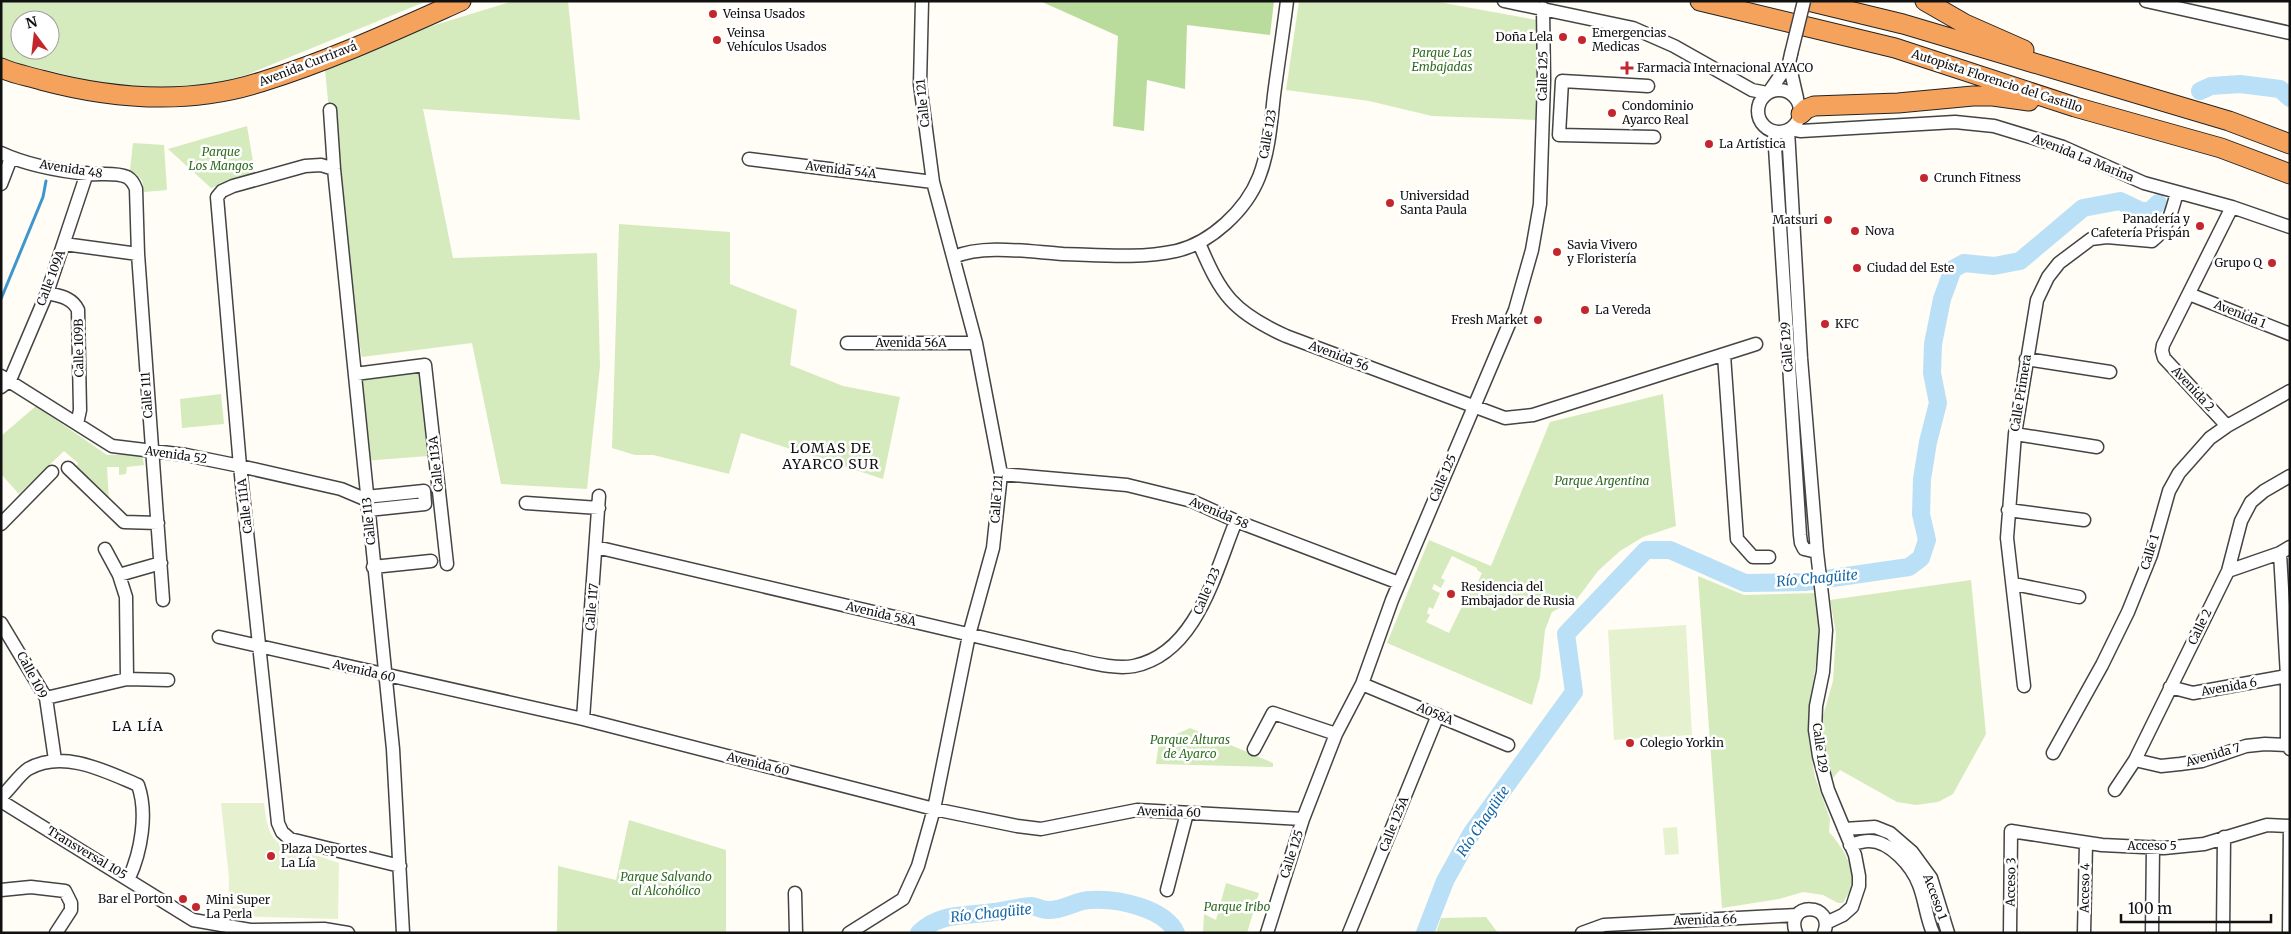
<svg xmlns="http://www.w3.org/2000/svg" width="2291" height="934" font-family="Merriweather,serif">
  <rect width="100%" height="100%" fill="#fffdf5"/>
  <path fill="#d5ebbd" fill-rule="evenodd" d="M1,1H427L246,75L209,85L159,88L100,83L13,62L1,57ZM20,20H50V50H20Z
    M513,1H568L580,120L423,109L453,258L597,253L600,366L587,489L501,484L472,343L362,357L344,266L324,59Z
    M1299,1H1433L1537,20V120L1432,116L1369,101L1286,90Z
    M247,126L255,173L211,188L168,149Z
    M133,143L164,145L167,190L144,192L142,180L130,170Z
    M619,224L730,232V284L797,310L790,365L843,386L900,397L883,479L741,433L729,474L653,455H635L612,448Z
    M420,372L428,456L363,461V377Z
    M221,394L224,424L182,428L180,399Z
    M1663,394L1676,526L1643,537L1620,551L1598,571L1577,599L1552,612L1545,630L1540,677L1532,705L1387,643L1429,540L1491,566L1550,422ZM1452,556L1477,568V570L1482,573L1477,584L1469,583L1462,596L1466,598L1449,633L1426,622L1430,615L1427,613L1429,607L1433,609L1440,593L1432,589L1434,584L1441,588L1445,580L1441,578Z
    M36,406L107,455L142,454L144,465L127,467L126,474L119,475V467H107L109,502L75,469L78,463L64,451L19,494L1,474V436Z
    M1698,576L1744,595L1816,593L1819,641L1809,711L1808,736L1815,777L1830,819L1829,832C1842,847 1854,864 1852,885C1851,891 1846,897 1843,903H1838L1823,895L1803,892L1779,899L1722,908Z
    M1971,580L1986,734L1953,794L1938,802L1916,805L1897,802L1840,770L1832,779L1822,738L1823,716L1833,681L1836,633L1830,600Z
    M1190,728L1273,763V767L1156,764L1159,742Z
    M629,820L726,850V933H557L558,866L616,880Z
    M1226,883L1259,893L1247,933H1203L1204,914L1216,920Z
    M1486,917L1498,933H1436L1441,918Z"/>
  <path fill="#b9dc9c" d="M1040,1H1274L1270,35L1187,25L1185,89L1147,80L1144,131L1113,126L1118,36Z"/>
  <path fill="#e6f2cf" d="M1686,625L1692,735L1614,740L1608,630Z
    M221,803H264C266,817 266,830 277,842L339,863L338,919L228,916L229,878Z
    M1677,827L1679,854L1665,855L1663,828Z"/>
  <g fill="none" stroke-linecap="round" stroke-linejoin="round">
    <path stroke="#3f96cf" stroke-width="3" d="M1,299L43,197L46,181"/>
    <path stroke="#b9e0f7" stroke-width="18" d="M2200,91L2211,86L2240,84L2280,89L2290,98
      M919,933C939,912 969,916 994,912C1005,911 1022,906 1032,906C1037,907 1042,910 1047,910C1063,911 1076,900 1091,900C1116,898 1165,908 1176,933
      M1425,933L1445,881L1471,834L1574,692L1566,634L1646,550H1670L1745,583L1805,582L1909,567L1921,558L1927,540L1921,514L1922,479L1928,442L1938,403L1932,373L1933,344L1942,299L1953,269L1964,263L1994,266L2020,261L2083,208L2120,201L2141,211H2150L2158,203"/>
    <g stroke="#444" stroke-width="15">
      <path id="minor" d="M1504,1L1633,28L1674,46L1752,90L1767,93
        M2146,1L2290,33
        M1789,63L1797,98
        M1648,86L1562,81L1559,135L1654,137
        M1758 111a21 21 0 1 1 42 0a21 21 0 1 1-42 0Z
        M1769,92L1789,63L1791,54
        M330,110L334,169L393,749L403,933
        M1790,129L1801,131L1955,122L1994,126L2063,147L2144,183L2232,207L2290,227
        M1788,130L1801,358L1817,552L1826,630L1823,672L1816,706L1815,730L1819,756L1828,790L1855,855L1859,876V886L1852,907L1843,915L1826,923
        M1774,132L1800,535L1801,543L1804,549L1817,552
        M1,153C27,165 60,171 88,174C100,175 115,172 127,177C132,180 134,183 136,189L138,254L163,600
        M749,159L933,182
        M334,169L321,165L305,166L233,186L222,191L217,197L240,466L278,823L282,832L290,839L400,866
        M1,184L11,158
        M1199,243C1221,295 1233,312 1286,336L1505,418L1533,415L1756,344
        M64,244L138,254
        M954,257C983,244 1030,252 1063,254C1100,255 1139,259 1176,251C1211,243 1246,210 1259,177C1269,152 1271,122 1274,95C1278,64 1283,33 1287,1
        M47,293C59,296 72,297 78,310L80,410L77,424
        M2189,294L2290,334
        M847,343H976
        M1724,355L1737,539L1753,557H1769
        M2026,359L2110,372
        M355,374L425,365L447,564
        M1,376L112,446L186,455L240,466L341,489L367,500
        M1,387L10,380L47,293L87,173
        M2227,426L2164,358L2162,351L2163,345L2232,207
        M2015,434L2097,447
        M68,468L124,522L158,523
        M1001,474L1127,485L1192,501L1236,521L1399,583
        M366,497L424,491L425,504L368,510
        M526,503L599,508
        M2008,510L2084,520
        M1,524L52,472
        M596,547L1065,657C1086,661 1113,670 1134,666C1197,653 1215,572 1236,521
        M105,549L119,575L126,597L127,679
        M2280,553L2287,676V745
        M373,567L431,561
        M2228,571L2280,553L2290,547
        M119,575L161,563
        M2014,584L2079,597
        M1,623L46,698L55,760
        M219,637L583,719L934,809L1017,826L1041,829L1137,810L1303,819
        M1362,684L1508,745
        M2024,686L2007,538L2015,434L2037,300L2048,277L2059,263L2091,239L2107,237L2152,241C2168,229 2172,211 2177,192
        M2170,687L2193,693L2287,676
        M46,698L127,679L168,680
        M583,719L599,496
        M1254,749L1273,713L1336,734
        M2053,753L2102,665L2128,612L2151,555L2169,491L2179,473L2210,438L2227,426L2290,391
        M2135,760L2161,766L2180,764L2202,761L2246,746L2265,744L2287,745L2290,749
        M2115,790L2135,760L2228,571L2241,521L2251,502L2264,491L2290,476
        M1,797C9,790 20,774 28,769C63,749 105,771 138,785C148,813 141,852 129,878
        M1,801L193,920L250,930L324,929L348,933
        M1844,829L1875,827L1890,833L1912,852L1931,878L1948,933
        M1850,845C1856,843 1863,841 1869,841C1890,841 1912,866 1919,885C1925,900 1926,917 1933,933
        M1,890L31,887L65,891L71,903V910L56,933
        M1167,890L1187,813
        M795,893L796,933
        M849,933L903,899L918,866L934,809L969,635L993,548L1001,474L976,343L933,182L920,84L922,1
        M1267,933L1303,819L1336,734L1362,684L1392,600L1515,310L1532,250L1540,204L1544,80L1543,8
        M1349,933L1438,715
        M1582,933L1604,925L1797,915
        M1796,933C1784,901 1836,902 1824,933
        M2010,933L2011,831L2102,845L2164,848L2204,844L2267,825L2290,826
        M2084,933L2086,843
        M2152,933L2153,847
        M2223,933L2224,837
        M2289,933L2290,826"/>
    </g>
    <g stroke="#222" stroke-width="21">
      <path id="highway" d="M1700,1L1895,48L2075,107L2221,148L2290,174
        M1808,1L1903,24L2229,121L2290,144
        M1925,1L1965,24L2024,50
        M1,68C14,74 28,76 41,80C112,99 190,105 261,82C329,61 396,30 461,1
        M1801,114L1806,109L1814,106L1898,103L1973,96H1993L2029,101"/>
    </g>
    <use href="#minor" stroke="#fff" stroke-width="12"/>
    <use href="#highway" stroke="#f5a25d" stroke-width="19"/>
    <g stroke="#444" stroke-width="15" stroke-linecap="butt">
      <path id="minor-bridge" d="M1791,54L1804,1"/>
    </g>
    <use href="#minor-bridge" stroke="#fff" stroke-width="12"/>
  </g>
  <g fill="#c4262e" stroke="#fff" stroke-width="2">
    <circle cx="713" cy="14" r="5"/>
    <circle cx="1563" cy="37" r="5"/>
    <circle cx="717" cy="40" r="5"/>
    <circle cx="1582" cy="40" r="5"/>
    <path d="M1624.5 60.5h5v5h5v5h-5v5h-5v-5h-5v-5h5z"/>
    <circle cx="1612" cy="113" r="5"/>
    <circle cx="1709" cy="144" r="5"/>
    <circle cx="1924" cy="178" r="5"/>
    <circle cx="1390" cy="203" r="5"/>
    <circle cx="1828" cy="220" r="5"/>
    <circle cx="2200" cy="226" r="5"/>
    <circle cx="1855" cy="231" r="5"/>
    <circle cx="1557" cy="252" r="5"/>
    <circle cx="2272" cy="263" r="5"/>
    <circle cx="1857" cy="268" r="5"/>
    <circle cx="1585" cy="310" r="5"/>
    <circle cx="1538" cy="320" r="5"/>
    <circle cx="1825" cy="324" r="5"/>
    <circle cx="1451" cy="594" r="5"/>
    <circle cx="1630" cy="743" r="5"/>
    <circle cx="271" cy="856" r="5"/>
    <circle cx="183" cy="899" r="5"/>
    <circle cx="196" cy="907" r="5"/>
  </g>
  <g text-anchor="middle" stroke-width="5" stroke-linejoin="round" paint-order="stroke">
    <g font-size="12" fill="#111" stroke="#fff" text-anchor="start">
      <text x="723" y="18">Veinsa Usados</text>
      <text x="727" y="37">Veinsa<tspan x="727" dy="14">Vehículos Usados</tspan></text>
      <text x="1592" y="37">Emergencias<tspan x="1592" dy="14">Medicas</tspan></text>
      <text x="1553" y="41" text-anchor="end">Doña Lela</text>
      <text x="1637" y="72">Farmacia Internacional AYACO</text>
      <text x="1622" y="110">Condominio<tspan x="1622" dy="14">Ayarco Real</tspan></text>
      <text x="1719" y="148">La Artística</text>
      <text x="1934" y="182">Crunch Fitness</text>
      <text x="1400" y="200">Universidad<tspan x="1400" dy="14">Santa Paula</tspan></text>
      <text x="2190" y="223" text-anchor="end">Panadería y<tspan x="2190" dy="14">Cafetería Prispán</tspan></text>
      <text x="1818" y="224" text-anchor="end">Matsuri</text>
      <text x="1865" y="235">Nova</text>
      <text x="1567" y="249">Savia Vivero<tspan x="1567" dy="14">y Floristería</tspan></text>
      <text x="2262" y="267" text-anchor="end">Grupo Q</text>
      <text x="1867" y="272">Ciudad del Este</text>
      <text x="1595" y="314">La Vereda</text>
      <text x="1528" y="324" text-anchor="end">Fresh Market</text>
      <text x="1835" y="328">KFC</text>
      <text x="1461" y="591">Residencia del<tspan x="1461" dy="14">Embajador de Rusia</tspan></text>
      <text x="1640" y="747">Colegio Yorkin</text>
      <text x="281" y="853">Plaza Deportes<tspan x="281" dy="14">La Lía</tspan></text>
      <text x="173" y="903" text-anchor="end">Bar el Porton</text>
      <text x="206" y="904">Mini Super<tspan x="206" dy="14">La Perla</tspan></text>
    </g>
    <g font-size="12" font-style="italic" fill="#2f6b1f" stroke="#fff">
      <text x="1442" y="57">Parque Las<tspan x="1442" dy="14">Embajadas</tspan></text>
      <text x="221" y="156">Parque<tspan x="221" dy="14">Los Mangos</tspan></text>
      <text x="1602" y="485">Parque Argentina</text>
      <text x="1190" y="744">Parque Alturas<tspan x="1190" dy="14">de Ayarco</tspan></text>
      <text x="666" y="881">Parque Salvando<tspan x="666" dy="14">al Alcohólico</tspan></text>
      <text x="1237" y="911">Parque Iribo</text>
    </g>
    <g font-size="12" fill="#111" stroke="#fff">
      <text transform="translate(308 64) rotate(-21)" y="4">Avenida Curriravá</text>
      <text transform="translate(1543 76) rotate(-89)" y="4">Calle 125</text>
      <text transform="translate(1997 81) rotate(18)" y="4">Autopista Florencio del Castillo</text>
      <text transform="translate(923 103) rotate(-96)" y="4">Calle 121</text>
      <text transform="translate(1268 134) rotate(-80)" y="4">Calle 123</text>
      <text transform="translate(2083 158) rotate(22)" y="4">Avenida La Marina</text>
      <text transform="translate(71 169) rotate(9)" y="4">Avenida 48</text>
      <text transform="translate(841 170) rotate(7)" y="4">Avenida 54A</text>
      <text transform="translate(51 278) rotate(-69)" y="4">Calle 109A</text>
      <text transform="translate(2240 314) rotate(22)" y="4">Avenida 1</text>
      <text x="911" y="347">Avenida 56A</text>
      <text transform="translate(1787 347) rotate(-94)" y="4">Calle 129</text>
      <text transform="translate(79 348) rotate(-91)" y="4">Calle 109B</text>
      <text transform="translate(1339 356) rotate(21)" y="4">Avenida 56</text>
      <text transform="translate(2193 389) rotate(47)" y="4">Avenida 2</text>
      <text transform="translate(2021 393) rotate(-81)" y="4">Calle Primera</text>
      <text transform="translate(147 395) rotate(-94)" y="4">Calle 111</text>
      <text transform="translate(176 455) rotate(8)" y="4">Avenida 52</text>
      <text transform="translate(436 464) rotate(-96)" y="4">Calle 113A</text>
      <text transform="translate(1443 478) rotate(-67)" y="4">Calle 125</text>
      <text transform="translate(997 499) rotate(-86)" y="4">Calle 121</text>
      <text transform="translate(245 506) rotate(-97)" y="4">Calle 111A</text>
      <text transform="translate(1219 513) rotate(23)" y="4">Avenida 58</text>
      <text transform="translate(369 521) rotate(-96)" y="4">Calle 113</text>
      <text transform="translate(2150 552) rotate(-73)" y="4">Calle 1</text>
      <text transform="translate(1207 591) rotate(-67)" y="4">Calle 123</text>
      <text transform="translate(592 607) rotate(-85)" y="4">Calle 117</text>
      <text transform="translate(881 614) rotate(13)" y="4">Avenida 58A</text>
      <text transform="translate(2200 627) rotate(-64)" y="4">Calle 2</text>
      <text transform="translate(364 671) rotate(13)" y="4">Avenida 60</text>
      <text transform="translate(32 675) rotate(62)" y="4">Calle 109</text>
      <text transform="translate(2229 687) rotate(-10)" y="4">Avenida 6</text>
      <text transform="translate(1435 714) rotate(23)" y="4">A058A</text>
      <text transform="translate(1820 748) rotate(82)" y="4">Calle 129</text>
      <text transform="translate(2213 755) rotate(-16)" y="4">Avenida 7</text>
      <text transform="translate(758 764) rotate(14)" y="4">Avenida 60</text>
      <text transform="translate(1169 812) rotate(2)" y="4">Avenida 60</text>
      <text transform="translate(1394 824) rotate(-68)" y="4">Calle 125A</text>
      <text x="2152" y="850">Acceso 5</text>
      <text transform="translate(87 853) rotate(31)" y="4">Transversal 105</text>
      <text transform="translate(1292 854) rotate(-72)" y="4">Calle 125</text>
      <text transform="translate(2011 882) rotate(-89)" y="4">Acceso 3</text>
      <text transform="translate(2085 888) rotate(-89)" y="4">Acceso 4</text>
      <text transform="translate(1935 897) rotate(70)" y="4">Acceso 1</text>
      <text transform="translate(1705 920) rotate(-2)" y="4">Avenida 66</text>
    </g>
    <g font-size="14" letter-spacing="1" fill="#111" stroke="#fff">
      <text x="831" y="453">LOMAS DE<tspan x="831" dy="16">AYARCO SUR</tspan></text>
      <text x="138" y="731">LA LÍA</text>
    </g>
    <g font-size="14" font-style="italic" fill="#1768a6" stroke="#fff">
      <text transform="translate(1817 578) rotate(-5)" y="5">Río Chagüite</text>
      <text transform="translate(1483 821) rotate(-56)" y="5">Río Chagüite</text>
      <text transform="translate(991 913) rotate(-6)" y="5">Río Chagüite</text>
    </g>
  </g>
  <rect width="2291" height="934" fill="none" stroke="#111111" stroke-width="5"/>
  <g transform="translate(35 35) rotate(345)"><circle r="24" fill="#ffffff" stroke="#a0a0a0"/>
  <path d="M0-4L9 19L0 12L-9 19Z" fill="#c4262e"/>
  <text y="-8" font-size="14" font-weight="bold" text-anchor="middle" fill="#111111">N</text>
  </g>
  <path d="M2121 914v8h150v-8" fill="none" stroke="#111111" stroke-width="2.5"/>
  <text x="2128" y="914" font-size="15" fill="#111111" stroke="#ffffff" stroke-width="4" paint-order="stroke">100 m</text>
</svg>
